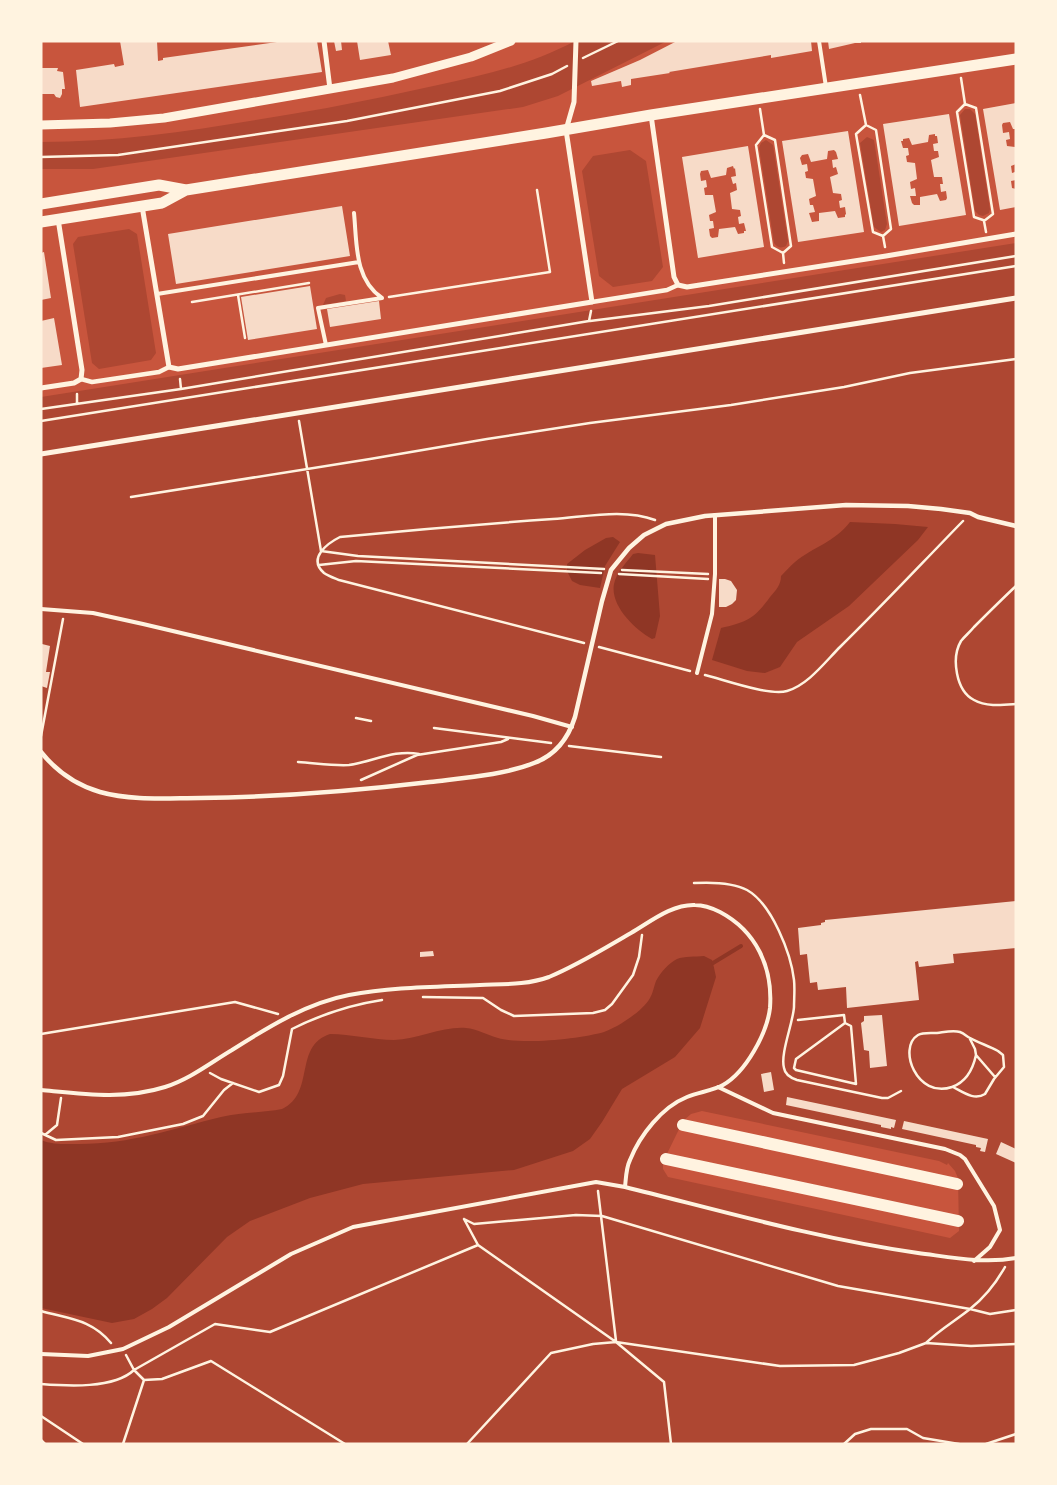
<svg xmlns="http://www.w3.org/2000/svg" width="1057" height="1485" font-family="Raleway,sans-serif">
  <rect width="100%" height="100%" fill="#c8553d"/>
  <path fill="#ae4732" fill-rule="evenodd" d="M575,41H667L558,96L523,107L93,169H41V142C138,142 232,124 327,108C364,101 401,93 438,85C485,75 532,64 575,41Z
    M965,109H970L975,114L990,209L989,213L983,216L979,215L975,211L960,115Z
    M867,137L874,140L887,224L885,230L881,232L874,227L860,143Z
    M766,140L773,145L788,241L786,246C780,249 777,247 774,243L759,148L761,143Z
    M630,150L646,161L663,267L652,281L613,287L599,276L582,171L593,156Z
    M129,229L137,234L156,353L151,360L99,369L92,363L73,244L78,237Z
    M1016,243V1444H41V397ZM702,1111L939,1161L947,1165L948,1163L955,1171L958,1178L959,1231L950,1238L668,1177L663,1169V1162L683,1121L691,1114Z
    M340,294L345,295L346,301L323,305L326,298Z"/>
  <path fill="#8f3625" d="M850,522L895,524L928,527L918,540L849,606L797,642L780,667L765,673L747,671L712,660L721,628C747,622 755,618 770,597C776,590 781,585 781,576C786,571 790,566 795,562C813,547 835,542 850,522Z
    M613,537L620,542L605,566L600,588L580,585L572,581L567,571V564L585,550L606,538Z
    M638,553L655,555L660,616L655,638L652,639C634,629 610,605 614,584C616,573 627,562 633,554Z
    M704,956L712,960L713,963L716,977L700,1028L675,1057L622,1089L602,1122L590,1139L573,1151L514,1170L363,1184L310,1198L250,1221L227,1237L167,1298L152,1309L134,1319L112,1323L41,1308V1140C53,1145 66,1144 79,1144C131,1144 172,1129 221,1117C241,1112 262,1113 282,1109C316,1093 293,1046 330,1034C351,1034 373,1040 394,1040C418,1039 444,1026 466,1028C477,1029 487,1035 498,1038C522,1045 580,1039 604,1032C618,1027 643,1011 650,998C653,993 654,986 656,981C660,973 669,963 677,959C684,956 696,957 704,956Z"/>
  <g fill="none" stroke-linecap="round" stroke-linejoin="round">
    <path stroke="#8f3625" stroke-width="4" d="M713,963L741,946"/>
  </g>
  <path fill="#f7dbc8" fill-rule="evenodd" d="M120,41H157L158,61L163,60V58L284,41H317L322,72L80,107L76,70L114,64L115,67L124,65Z
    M334,41H341L342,50L336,51Z
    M357,41H388L391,55L360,60Z
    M677,41H811L812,51L771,58V55L669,72L670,73L631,79V85L622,87L621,81L592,86L591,81L640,60Z
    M828,41H861V43H855L829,49Z
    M41,68H58L57,71L63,72L65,89H62V94L60,98L56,97L54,94H41Z
    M1016,103V129H1013L1010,122L1003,123L1002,125L1003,133L1009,132L1010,139L1006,140L1007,146L1015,147L1016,151V164L1011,166L1012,173L1015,172L1016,176V180L1011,181L1012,188L1016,189V207L1000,210L983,109Z
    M949,114L966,215L899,226L883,124ZM935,134V136H937L938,143L933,144L934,151H938L939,157L931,160L934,177H942L943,184H940L941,192L946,191L947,198L946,200L940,201L937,194L920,197V205H914L912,203L910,196H916L915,188L911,189L910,182L917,179L915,163L907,162L906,156L909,155L908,148H903L901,141H903V139L909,138L912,145L928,142L929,135Z
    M848,131L864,232L798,242L782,141ZM834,150L836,152L838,159L832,160L833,168L836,167L838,174L830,177L833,193L841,194L842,200L839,201L840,208L845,207L846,214L845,215V217L838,218L835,211L819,213V221L812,222L809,213L815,212L813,205H810L809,199L816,196L813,179L806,178L805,172L808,171L807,164L802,165L800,158L802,155L808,154L811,162L827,159L828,151Z
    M748,146L764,247L698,258L682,157ZM733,166L734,169L735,168L736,176L731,177L733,184L736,183L737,190L730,193L732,209L740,210L741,216L738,217L739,224L744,223L746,231H744V233L738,234L735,227L719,229L718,237L712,238L710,236L709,229L714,228L713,221H710L709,215L716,212L713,195H705L704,188L707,187L706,180L701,181L700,174L701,171L708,170L711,178L726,175L727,168Z
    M342,206L350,256L176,284L168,234Z
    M44,252L51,298L41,300V253Z
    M310,286L317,329L248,340L241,297Z
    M379,301L381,319L330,327L327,309Z
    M54,318L62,365L41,368V321Z
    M719,579H725L731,581L737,590L736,600L732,604L726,607H719Z
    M42,644L50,646L46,672H50L47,688L41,686Z
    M1016,901V948L953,954L954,963L919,967L918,961L915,962L919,1000L847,1008L846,987L818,990L817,982L810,983L807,954L800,955L798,928L821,925V923L825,922V920Z
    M433,951L434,956L420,957V952Z
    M882,1015L887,1066L870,1068L869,1051L864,1050L861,1023L864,1021V1016Z
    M771,1072L774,1090L764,1092L761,1074Z
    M787,1097L896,1120L894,1128L891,1127V1129L881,1127V1125L786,1105Z
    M904,1121L988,1139L985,1152L980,1151L981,1148L976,1147V1145L902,1129Z
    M1001,1142L1016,1149V1163L996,1154Z"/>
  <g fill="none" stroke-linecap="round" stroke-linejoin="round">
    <path stroke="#fff3e0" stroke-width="2.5" d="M583,58L618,41
      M961,78L965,104L976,108L993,214L984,221L986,232
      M860,95L866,125L876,130L891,229L883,236L885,247
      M965,104L957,112L974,217L983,220
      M760,109L764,135L775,140L791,246L783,253L784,263
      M866,125L856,134L873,232L883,236
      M764,135L756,145L772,247L783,253
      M41,157L118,155L347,121L500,91L552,74L567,66
      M238,295L245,338
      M389,297L550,272L537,190
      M192,302L309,283
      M590,321L709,306L1016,256
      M180,379L181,389
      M77,394V404
      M41,409L181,389L589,321L591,311
      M41,421L1016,266
      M299,421L321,551L358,556L604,569
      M131,497L370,459L487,439L590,423L731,405L844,387L910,373L1016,359
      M319,565L356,561L601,573
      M622,570L708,574
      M619,574L708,579
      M1016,586C1001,600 988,613 974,627C970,632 965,636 961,641C951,658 956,691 974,700C986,707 1003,705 1016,704
      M584,643L339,580C334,578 328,576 324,573C307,558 328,543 340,537C411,530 482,524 553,519C585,517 624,508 655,520
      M599,647L690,671
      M705,675C725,680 769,696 787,691C808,685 825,662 840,647C882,606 922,563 963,521
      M356,718L371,721
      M434,728L551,743
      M41,736L63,619
      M569,746L661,757
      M298,762C315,763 333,766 349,765C372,762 395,749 419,754
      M361,780L417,755L501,742L508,739
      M694,883C712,882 732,882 747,890C772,904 791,954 794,980C795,989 794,999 794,1007C793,1023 780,1054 784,1068C785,1075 791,1078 797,1080L882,1098H888L901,1091
      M423,997L483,998L501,1010L514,1016L593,1013L605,1010L612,1004L633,975L639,957L642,935
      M798,1020L844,1015L845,1023L796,1059L794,1068L796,1070L856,1084L851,1026L845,1023
      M41,1034L235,1002L278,1014
      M970,1039L975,1049L976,1055L995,1077
      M210,1073L221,1079L259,1092L279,1085L283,1076L292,1029C322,1014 349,1005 382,1000
      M953,1087C963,1092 974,1101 985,1094L994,1079L1004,1067L1003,1055L998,1051C989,1046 979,1043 970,1038C966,1036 965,1034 960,1032C953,1030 945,1032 937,1033C932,1033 923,1032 918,1035C897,1048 917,1099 952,1087C966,1082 973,1069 976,1055
      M41,1133L56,1140L118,1137L183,1124L203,1116L224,1090L233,1083
      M45,1135L57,1125L61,1098
      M598,1191L616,1341
      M464,1219L474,1224L576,1215L602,1216L838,1286L970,1309L990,1314L1016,1310
      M464,1219L478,1245L616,1342L664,1382L671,1444
      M41,1311C69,1319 91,1319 111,1343
      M926,1343C939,1330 955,1321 970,1309C984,1298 996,1283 1005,1267
      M126,1355L134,1370L144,1380L162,1379L211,1361L345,1444
      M41,1384C67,1386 114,1389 134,1370L215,1324L270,1332L478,1245
      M41,1416L83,1444
      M41,1440L45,1444
      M123,1444L144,1380
      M467,1444L551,1353L593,1344L616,1342L780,1366L854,1365L899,1353L926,1343L971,1346L1016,1344
      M844,1444L855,1434L871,1429H907L923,1438L959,1444
      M986,1444L1016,1434"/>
    <path stroke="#fff3e0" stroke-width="4" d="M819,41L826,87
      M157,294L359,262
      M326,345L318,308L382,298C354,279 357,243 354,213
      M41,609L93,613L143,624L533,716L572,727
      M697,673L712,614L715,574V515
      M718,1087L773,1113L945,1149L960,1155L965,1159L994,1206L1000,1230L990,1247L974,1261
      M41,1090C83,1094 124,1100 165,1087C190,1079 210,1063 232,1050C268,1027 307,1003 349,995C392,987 436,987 480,985C503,984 527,985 549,977C578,965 605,948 631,933C650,922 672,904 695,905C704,905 712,908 720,912C756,931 773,967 770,1008C767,1033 746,1072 723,1085C712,1091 699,1092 687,1097C662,1107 640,1135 630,1160C626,1168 626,1178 625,1187
      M41,1354L88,1356L123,1349L169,1327L291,1254L353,1227L596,1182L625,1187C722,1211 819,1239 918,1253C950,1257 983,1264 1016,1258"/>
    <path stroke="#fff3e0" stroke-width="4.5" d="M592,302L667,290L678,285
      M81,379L92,382L159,372L169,367
      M41,752C57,772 76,785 100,792C132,801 167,798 201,798C278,797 354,791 430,782C462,778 505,775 534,763C556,755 568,739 575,717L602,601L611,570L629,548L644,535L666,524L705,516L846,505L908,506L941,509L970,513L978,517L1016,526"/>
    <path stroke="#fff3e0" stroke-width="5" d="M324,41L330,89
      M651,115L674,277L678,285L687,287L886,256L1016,234
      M142,206L169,367L178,369L592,302L566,130L574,102L576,41
      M41,388L74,383L81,379L82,370L58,219
      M41,454L1016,298"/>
    <path stroke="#fff3e0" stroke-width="9" d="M41,125L110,123L164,118L393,78L471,57L511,41"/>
    <path stroke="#fff3e0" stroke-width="11" d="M41,204L159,185L186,190
      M41,222L162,203L186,190L546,133L651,115L1016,59"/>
    <path stroke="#fff3e0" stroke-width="12" d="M683,1125L957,1184
      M666,1159L958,1221"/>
  </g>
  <rect width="1057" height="1485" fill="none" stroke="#fff3e0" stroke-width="85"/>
</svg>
